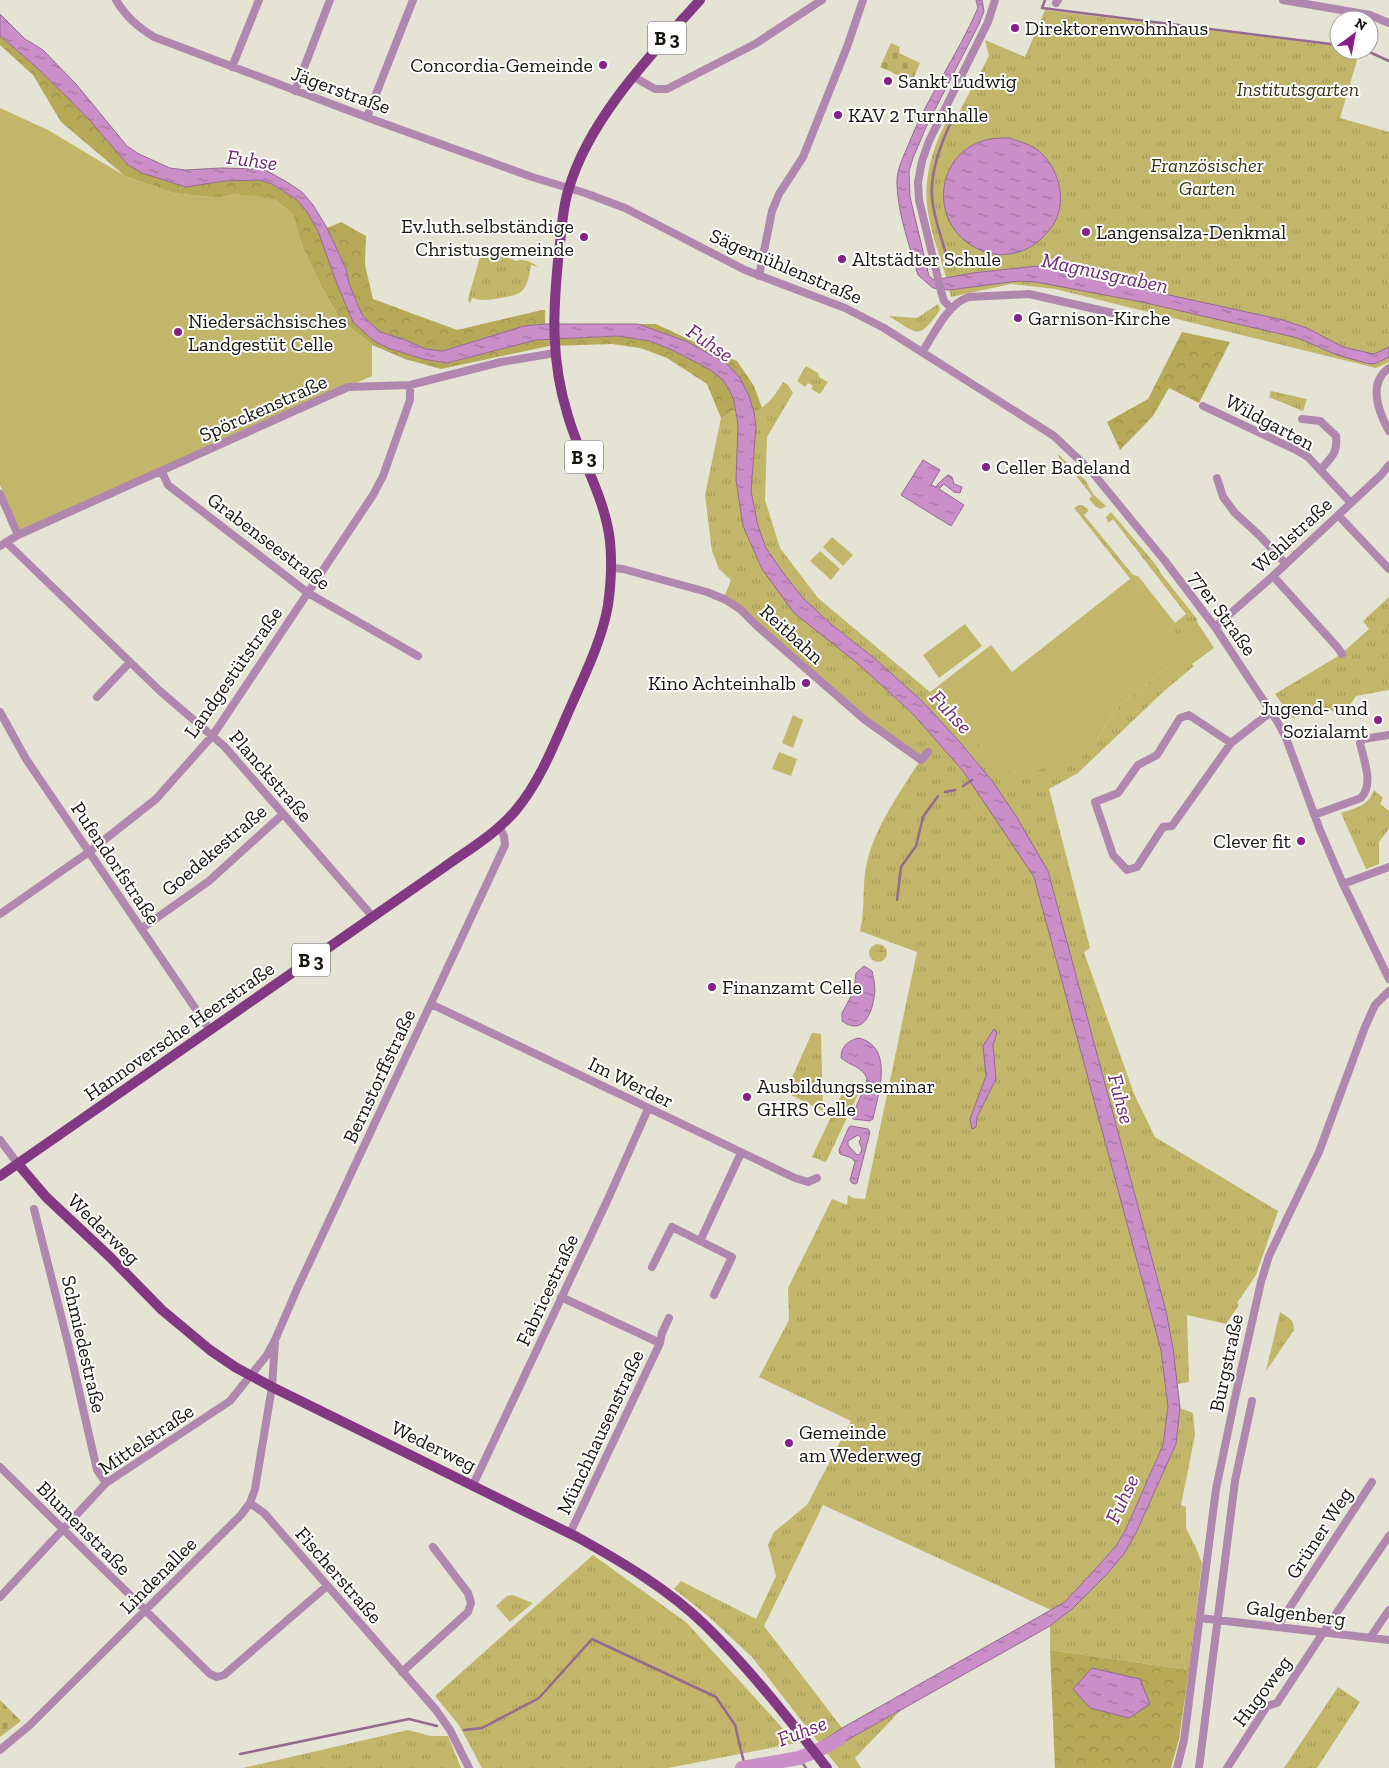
<svg xmlns="http://www.w3.org/2000/svg" width="1389" height="1768" font-family="'Zilla Slab',serif">
  <defs>
    <pattern id="grass-tufts" width="24" height="20" patternUnits="userSpaceOnUse" patternTransform="scale(1.25)"><rect width="24" height="20" fill="#c1b669"/><path d="M3 7l-1-3M5 7V3M7 7l1-3M15 17l-1-3M17 17v-4M19 17l1-3" fill="none" stroke="#a59c5a"/></pattern>
    <pattern id="forest-crowns" width="20" height="18" patternUnits="userSpaceOnUse" patternTransform="scale(1.25)"><rect width="20" height="18" fill="#b6aa58"/><path d="M2 6a3 3 0 1 1 6 0M12 15a3 3 0 1 1 6 0" fill="none" stroke="#9c914b"/></pattern>
    <pattern id="wetland-marsh" width="20" height="14" patternUnits="userSpaceOnUse" patternTransform="scale(1.25)"><rect width="20" height="14" fill="#c1b669"/><path d="M1 5h8M5 5V1M11 12h8M15 12V8" fill="none" stroke="#a59c5a"/></pattern>
    <pattern id="cemetery-stones" width="16" height="16" patternUnits="userSpaceOnUse" patternTransform="scale(1.25)"><rect width="16" height="16" fill="#c1b669"/><path d="M2 7V4a2 2 0 0 1 4 0v3zM10 15v-3a2 2 0 0 1 4 0v3z" fill="#a59c5a"/></pattern>
    <pattern id="water-ripples" width="26" height="14" patternUnits="userSpaceOnUse" patternTransform="scale(1.25)"><rect width="26" height="14" fill="#ca8fc9"/><path d="M2 4q2-2 4 0t4 0M15 11q2-2 4 0t4 0" fill="none" stroke="#a374a2"/></pattern>
  </defs>
  <rect width="100%" height="100%" fill="#e5e3d3"/>
  <path fill="url(#grass-tufts)" d="M1045,10L1339,46V50H1360L1340,118L1389,132V362L1376,368L1055,289L1011,284L951,297C945,266 930,236 927,204C924,175 934,143 948,119L956,118L989,56L985,40L1025,57Z
    M492,251L516,261C522,258 533,262 538,267L531,265C527,289 525,295 500,298C490,300 482,301 472,298L470,304L468,299L480,257L484,253Z
    M938,304L940,310C919,340 918,335 889,316L917,318Z
    M806,366L818,373L819,377L828,382L820,394L811,389L813,386L808,383L805,387L797,381Z
    M783,382L788,385L793,393L767,437L765,500L780,548L818,598L930,692L1008,770L1022,773L1096,740L1119,706L1172,664H1192L1194,666L1164,691L1078,773L1049,789L1090,948L1084,952L1134,1094L1155,1137L1278,1211L1256,1275L1237,1303L1239,1305L1226,1324L1187,1315L1189,1382L1177,1384L1166,1311L1048,871L993,782L922,701L874,658L832,625L803,598L784,574L766,548L758,526L751,491L756,426L754,412C768,405 775,396 783,382Z
    M1271,391L1307,399L1303,411L1269,397Z
    M735,410L738,425L736,480L743,526L762,569L856,662L913,714L963,771L1034,877L1161,1350L1168,1407L1163,1445L1126,1529L1116,1546L1099,1565L1065,1602L1051,1610L823,1505L764,1626L842,1728L819,1743L752,1657L708,1616L674,1589L681,1581L756,1619L776,1576L768,1545L774,1532L807,1505L851,1421L759,1377L789,1320L788,1288L832,1199L847,1205L848,1195L853,1198L865,1199L917,952L860,931C866,907 861,881 868,858C878,822 901,791 921,759L849,706L758,626L722,602L731,580L719,569L712,551L705,495L721,418Z
    M1058,454L1086,481L1093,494L1106,506L1101,509L1096,507L1089,499L1092,496L1066,463L1062,466Z
    M1079,505H1082L1089,510L1084,515L1133,575L1138,576L1175,623L1186,614L1113,519L1108,523L1106,517L1111,512L1156,565L1162,575L1197,619V622L1178,637L1138,583L1132,581L1074,508Z
    M1389,597V690L1356,696L1348,708L1292,718L1275,694L1340,655L1369,629L1363,621Z
    M1374,790L1383,798L1380,804L1389,811V829L1379,842V864L1366,869L1341,813C1356,808 1368,806 1374,790Z
    M812,1033L821,1034L823,1111L791,1095L788,1091V1086Z
    M847,1083L861,1088L826,1162L812,1157Z
    M1280,1312C1288,1317 1294,1319 1294,1330L1266,1371Z
    M1180,1408L1193,1413L1195,1435L1181,1505L1186,1507V1528L1196,1548L1202,1563L1189,1670L1050,1650V1626L1072,1609L1107,1574L1124,1554L1136,1533L1176,1444Z
    M593,1555L687,1623L796,1743L668,1768H482L459,1725L435,1696Z
    M513,1595L533,1603L510,1622L496,1606L507,1596Z
    M1338,1687L1360,1702L1317,1768H1284Z
    M902,1709L855,1758L861,1768H839L826,1752Z
    M408,1730L431,1736H448L461,1768H243Z"/>
  <path fill="url(#forest-crowns)" d="M0,36L34,65L67,97L93,124L128,165L142,173L186,187L224,181L259,180L272,184L297,200L307,212L318,231L337,284L353,322L388,348L423,359L447,363L536,340L617,336L650,341L674,351L709,369L722,379L729,389L734,401L735,410L721,418L707,384L667,358L640,348L612,344L549,346L441,369L405,359L372,345L339,318L318,280L302,246L292,213L275,200L234,194L219,198L173,193L125,176L61,122L33,75L0,45Z
    M341,222L366,236L365,265L373,299L457,330L542,310H545V324L524,326L443,351L426,349L403,339L380,332L363,316L359,308L349,283L346,269L327,228Z
    M638,324H656L724,356L737,361L754,386L762,408L754,412C750,401 747,389 740,379C724,354 666,333 638,324Z
    M1182,332L1230,342L1199,403L1169,388L1153,416L1120,450L1107,422L1148,399Z
    M1050,1650L1189,1670L1179,1739L1171,1768H1055Z"/>
  <path fill="url(#wetland-marsh)" d="M869 953a9 9 0 1 1 18 0a9 9 0 1 1-18 0Z"/>
  <path fill="url(#cemetery-stones)" d="M891,43L900,47L899,53L920,63L912,81L880,67Z
    M0,1700L21,1721L0,1737Z"/>
  <path fill="#c1b669" d="M0,108L48,130L125,176L173,193L219,198L233,194L259,196L275,200L292,213L302,246L318,280L339,318L372,345V376L19,531L0,485Z
    M832,537L853,555L843,566L823,547Z
    M820,551L840,569L831,580L810,561Z
    M1130,579L1138,583L1178,636L1197,622L1214,648L1192,664H1172L1119,706L1096,740L1087,747L1026,776L1021,773L1008,770L1003,773L965,729L930,692L991,645L1012,672Z
    M965,624L982,646L939,678L923,655Z
    M793,715L803,720L793,748L782,743Z
    M779,752L797,759L791,776L772,769Z"/>
  <path fill="url(#water-ripples)" stroke="#946a91" fill-rule="evenodd" d="M976,0H982L984,11L979,24L927,125L913,158L909,171L910,197L929,276L934,280L973,273L1037,266L1283,320L1307,328L1343,347L1374,354L1389,347V357L1374,364L1366,363L1337,355L1298,338L1142,302L1036,282L1018,281L949,290L933,288L918,275C910,246 898,215 897,185C896,172 902,160 907,148C926,99 957,56 978,8Z
    M0,14L25,39L43,50L76,84L127,146L139,154L170,168L185,170L221,168L258,169L267,171L287,182L302,192L313,205L327,228L346,269L349,283L359,308L363,316L380,332L403,339L426,349L443,351L524,326L545,324H638L688,342L727,364L740,378L749,396L754,412L756,426L751,491L758,526L766,548L784,574L803,598L832,625L874,658L922,701L958,740L993,782L1016,816L1048,871L1166,1311L1173,1348L1180,1408L1176,1444L1136,1533L1124,1554L1107,1574L1072,1609L1050,1626L826,1752L819,1743L842,1728L1065,1602L1099,1565L1116,1546L1126,1529L1163,1445L1168,1407L1161,1350L1034,877L963,771L913,714L856,662L794,613L762,569L743,526L736,480L738,425L734,401L729,389L722,379L709,369L674,351L650,341L617,336L536,340L447,363L423,359L388,348L374,341L353,322L337,284L318,231L307,212L297,200L272,184L259,180L224,181L186,187L142,173L128,165L93,124L67,97L34,65L0,36Z
    M1009,138C1021,142 1034,145 1043,155C1060,172 1067,204 1053,225C1043,239 1032,249 1015,253C1002,256 989,255 978,249C927,225 934,150 990,139C996,138 1003,138 1009,138Z
    M923,460L940,470L931,485L936,487C939,482 943,479 948,475L952,477L954,484L962,487L960,493L954,492L944,484L939,489L964,505L951,526L901,495Z
    M864,966L872,971C874,980 876,989 874,998C871,1017 861,1035 842,1021V1013L854,991L856,973Z
    M994,1029L997,1033L993,1045L996,1079L977,1117L976,1127L972,1129L970,1119L986,1076L983,1046Z
    M858,1038C895,1046 878,1094 873,1119L870,1121L853,1119L852,1116L866,1084L867,1078C861,1066 851,1066 841,1058C841,1046 848,1041 858,1038Z
    M851,1126L868,1129L870,1132L857,1183L855,1184L852,1183L850,1180L855,1162L852,1158L840,1154L839,1150L849,1127ZM858,1135L861,1138L859,1142L862,1149L860,1154L857,1155L848,1145V1141Z
    M1092,1668L1140,1679L1150,1704L1129,1718L1090,1708L1073,1689Z"/>
  <g fill="none" stroke-linecap="round" stroke-linejoin="round">
    <path stroke="#946a91" stroke-width="2.5" d="M1045,0L1042,8L1339,45
      M1365,50L1389,61
      M948,261C943,242 933,216 932,197C930,171 941,143 952,120
      M963,786L972,780
      M945,792L955,790
      M897,900L901,867L916,846L923,817L938,796
      M464,1730L482,1728L539,1698L592,1639L716,1697L735,1725L745,1767
      M240,1754L409,1719L437,1726
      M799,1758L806,1768"/>
    <path stroke="#ca8fc9" stroke-width="14" d="M742,1768L799,1758L823,1748L839,1739"/>
    <path stroke="#b087af" stroke-width="8" d="M116,0C126,17 138,27 154,37L374,120L532,177L585,193L625,208L745,270L845,308L884,328L1054,436L1092,472L1165,561L1215,627L1277,721L1286,738L1320,830L1343,884L1389,979
      M1283,0L1370,15L1389,23
      M1056,3L1058,0
      M232,67L259,0
      M634,77L655,89H667L755,44L822,0
      M295,91L330,0
      M367,117L413,0
      M759,276L772,211L779,194L803,157L847,47L863,0
      M951,308L944,301L941,291L919,200L918,182L922,161L929,141L988,22L995,0
      M923,351C934,334 948,303 969,297L1029,294L1113,313
      M1389,368C1367,383 1379,413 1389,431
      M1203,406L1298,451L1308,457L1351,503
      M1302,419L1320,421L1336,436C1338,453 1331,458 1320,470
      M162,472L168,485L308,593L418,656
      M1217,478L1223,497L1235,513L1259,535L1286,564
      M0,494L18,535
      M1338,515L1389,569
      M6,542L160,691L224,746L373,917
      M0,546L18,535L348,387L410,385L501,362L555,353
      M611,568L623,569L707,592L726,600L740,609L757,626L865,720L921,760L928,752
      M1273,576L1338,648L1342,654
      M1215,627L1273,576L1381,475L1389,465
      M97,697L130,662
      M0,712L26,759L210,1030
      M1231,743L1189,715L1180,718L1157,755L1138,765L1118,793L1095,802L1113,855L1127,870L1137,867L1163,827L1172,826L1231,743L1271,712
      M1314,815L1361,798C1374,784 1364,761 1360,743L1363,739L1389,735
      M1343,884L1389,867
      M0,914L89,852L156,799L213,735L373,495L383,476L410,400V385
      M141,929L209,881L283,814
      M431,1004L795,1178L808,1182L817,1178
      M0,1140L18,1164
      M34,1209L69,1347L97,1470L106,1483
      M700,1241L732,1257L714,1295
      M652,1267L672,1227L700,1241L741,1153
      M561,1297L660,1343L570,1533
      M660,1343L662,1333L669,1318
      M0,1467L210,1674L217,1677L224,1675L327,1586
      M473,1485L608,1199L648,1109
      M250,1503L264,1513L436,1710L450,1730L469,1768
      M0,1597L106,1483L230,1401L267,1355L275,1340L297,1289L505,845L504,836L499,827
      M1200,1618L1389,1640
      M1277,1627L1372,1482
      M1370,1638L1389,1610
      M402,1672L468,1612L471,1603L468,1593L433,1547
      M0,1750L30,1725L241,1515L250,1503L255,1489L272,1387L275,1342
      M1177,1768L1184,1740L1216,1489L1235,1398L1261,1282L1269,1256L1319,1152L1365,1027L1375,1005L1389,991
      M1199,1768L1235,1481L1252,1401
      M1227,1768L1267,1706L1277,1703L1323,1633L1389,1536"/>
    <path stroke="#823882" stroke-width="10" d="M18,1164L46,1197L110,1257L162,1310L210,1350L235,1367L272,1387L577,1537C622,1562 668,1589 705,1625C750,1669 789,1719 827,1768
      M0,1176L443,868C468,850 496,834 516,810C541,780 555,742 571,706C585,674 602,640 608,605C611,584 612,562 610,541C605,497 580,458 568,416C550,359 553,309 559,251C562,230 562,208 569,188C590,117 652,54 700,0"/>
  </g>
  <g fill="#861f87" stroke="#fff" stroke-width="2">
    <circle cx="1015" cy="28" r="5"/>
    <circle cx="603" cy="65" r="5"/>
    <circle cx="888" cy="81" r="5"/>
    <circle cx="838" cy="115" r="5"/>
    <circle cx="1086" cy="232" r="5"/>
    <circle cx="584" cy="237" r="5"/>
    <circle cx="842" cy="259" r="5"/>
    <circle cx="1018" cy="318" r="5"/>
    <circle cx="178" cy="332" r="5"/>
    <circle cx="986" cy="467" r="5"/>
    <circle cx="806" cy="683" r="5"/>
    <circle cx="1378" cy="720" r="5"/>
    <circle cx="1301" cy="841" r="5"/>
    <circle cx="712" cy="987" r="5"/>
    <circle cx="747" cy="1097" r="5"/>
    <circle cx="789" cy="1443" r="5"/>
  </g>
  <g text-anchor="middle" stroke-width="4" stroke-linejoin="round" paint-order="stroke">
    <g fill="#fff" stroke="#5c5b57" stroke-width="1">
      <rect x="648" y="21.5" width="38" height="33" rx="4"/>
      <rect x="565" y="440.5" width="38" height="33" rx="4"/>
      <rect x="292" y="943.5" width="38" height="33" rx="4"/>
    </g>
    <g font-size="19" font-weight="bold" fill="#16150f">
      <text x="667" y="45">B 3</text>
      <text x="584" y="464">B 3</text>
      <text x="311" y="967">B 3</text>
    </g>
    <g font-size="20" fill="#16150f" stroke="#fff" text-anchor="start">
      <text x="1025" y="35">Direktorenwohnhaus</text>
      <text x="593" y="72" text-anchor="end">Concordia-Gemeinde</text>
      <text x="898" y="88">Sankt Ludwig</text>
      <text x="848" y="122">KAV 2 Turnhalle</text>
      <text x="574" y="233" text-anchor="end">Ev.luth.selbständige<tspan x="574" dy="23">Christusgemeinde</tspan></text>
      <text x="1096" y="239">Langensalza-Denkmal</text>
      <text x="852" y="266">Altstädter Schule</text>
      <text x="1028" y="325">Garnison-Kirche</text>
      <text x="188" y="328">Niedersächsisches<tspan x="188" dy="23">Landgestüt Celle</tspan></text>
      <text x="996" y="474">Celler Badeland</text>
      <text x="796" y="690" text-anchor="end">Kino Achteinhalb</text>
      <text x="1368" y="715" text-anchor="end">Jugend- und<tspan x="1368" dy="23">Sozialamt</tspan></text>
      <text x="1291" y="848" text-anchor="end">Clever fit</text>
      <text x="722" y="994">Finanzamt Celle</text>
      <text x="757" y="1093">Ausbildungsseminar<tspan x="757" dy="23">GHRS Celle</tspan></text>
      <text x="799" y="1439">Gemeinde<tspan x="799" dy="23">am Wederweg</tspan></text>
    </g>
    <g font-size="20" font-style="italic" fill="#3a3510" stroke="#fff">
      <text x="1298" y="96">Institutsgarten</text>
      <text x="1207" y="172">Französischer<tspan x="1207" dy="23">Garten</tspan></text>
    </g>
    <g font-size="20" fill="#16150f" stroke="#fff">
      <text transform="translate(341 90) rotate(20)" y="7">Jägerstraße</text>
      <text transform="translate(786 266) rotate(23)" y="7">Sägemühlenstraße</text>
      <text transform="translate(263 408) rotate(-24)" y="7">Spörckenstraße</text>
      <text transform="translate(1270 422) rotate(28)" y="7">Wildgarten</text>
      <text transform="translate(1292 535) rotate(-43)" y="7">Wehlstraße</text>
      <text transform="translate(269 541) rotate(37)" y="7">Grabenseestraße</text>
      <text transform="translate(1223 613) rotate(54)" y="7">77er Straße</text>
      <text transform="translate(792 634) rotate(42)" y="7">Reitbahn</text>
      <text transform="translate(233 672) rotate(-55)" y="7">Landgestütstraße</text>
      <text transform="translate(271 776) rotate(49)" y="7">Planckstraße</text>
      <text transform="translate(214 850) rotate(-40)" y="7">Goedekestraße</text>
      <text transform="translate(116 863) rotate(56)" y="7">Pufendorfstraße</text>
      <text transform="translate(179 1031) rotate(-35)" y="7">Hannoversche Heerstraße</text>
      <text transform="translate(379 1076) rotate(-65)" y="7">Bernstorffstraße</text>
      <text transform="translate(631 1082) rotate(26)" y="7">Im Werder</text>
      <text transform="translate(104 1229) rotate(44)" y="7">Wederweg</text>
      <text transform="translate(547 1290) rotate(-65)" y="7">Fabricestraße</text>
      <text transform="translate(84 1344) rotate(77)" y="7">Schmiedestraße</text>
      <text transform="translate(1226 1363) rotate(-78)" y="7">Burgstraße</text>
      <text transform="translate(600 1432) rotate(-65)" y="7">Münchhausenstraße</text>
      <text transform="translate(146 1439) rotate(-34)" y="7">Mittelstraße</text>
      <text transform="translate(434 1446) rotate(26)" y="7">Wederweg</text>
      <text transform="translate(84 1528) rotate(45)" y="7">Blumenstraße</text>
      <text transform="translate(1319 1533) rotate(-57)" y="7">Grüner Weg</text>
      <text transform="translate(158 1575) rotate(-45)" y="7">Lindenallee</text>
      <text transform="translate(339 1575) rotate(49)" y="7">Fischerstraße</text>
      <text transform="translate(1296 1613) rotate(7)" y="7">Galgenberg</text>
      <text transform="translate(1262 1691) rotate(-53)" y="7">Hugoweg</text>
    </g>
    <g font-size="21" font-style="italic" fill="#6e286e" stroke="#fff">
      <text transform="translate(252 160) rotate(8)" y="7">Fuhse</text>
      <text transform="translate(1105 273) rotate(12)" y="7">Magnusgraben</text>
      <text transform="translate(710 343) rotate(34)" y="7">Fuhse</text>
      <text transform="translate(951 712) rotate(47)" y="7">Fuhse</text>
      <text transform="translate(1121 1099) rotate(75)" y="7">Fuhse</text>
      <text transform="translate(1122 1499) rotate(-65)" y="7">Fuhse</text>
      <text transform="translate(802 1731) rotate(-21)" y="7">Fuhse</text>
    </g>
  </g>
  <g transform="translate(1354 35) rotate(32)"><circle r="24" fill="#ffffff" stroke="#a2a19f"/>
  <path d="M0-4L9 19L0 12L-9 19Z" fill="#861f87"/>
  <text y="-8" font-size="14" font-weight="bold" text-anchor="middle" fill="#16150f">N</text>
  </g>
</svg>
